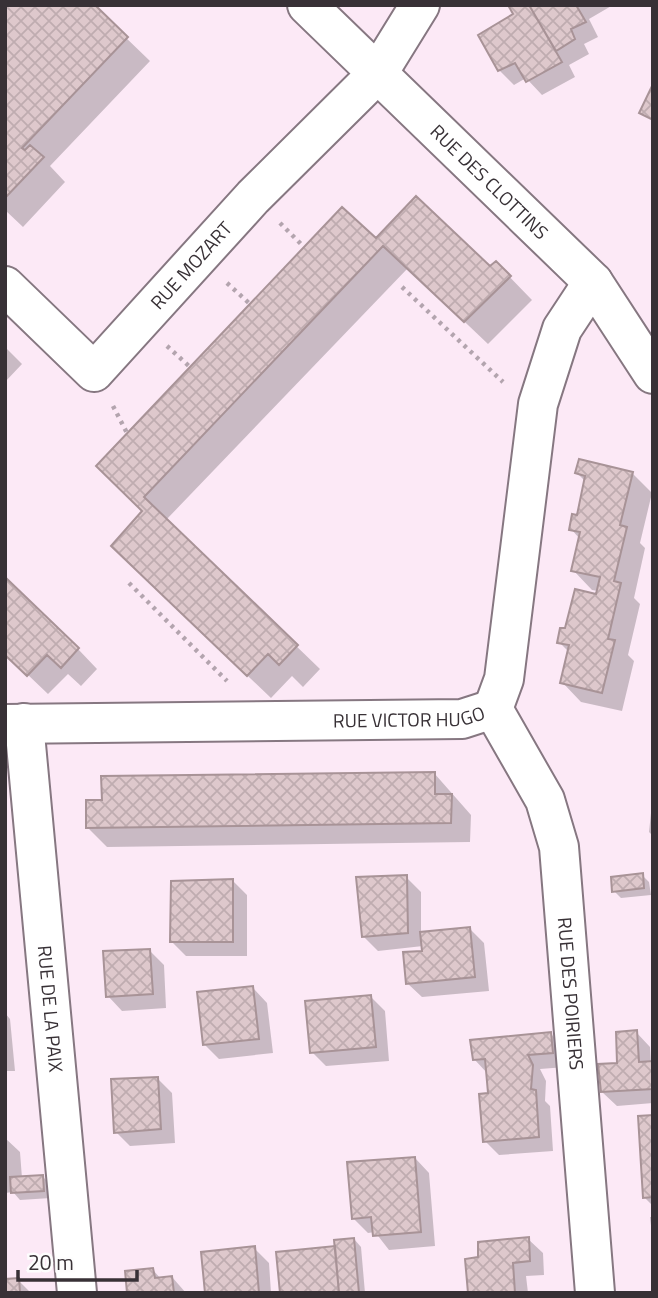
<svg xmlns="http://www.w3.org/2000/svg" width="658" height="1298" font-family="'Titillium Web',sans-serif">
  <defs>
    <pattern id="building-cross-hatch" width="8" height="8" patternUnits="userSpaceOnUse" patternTransform="scale(1.75)"><rect width="8" height="8" fill="#dec8cc"/><path d="M0 0l8 8M0 8l8-8" fill="none" stroke="#bfacb0"/></pattern>
  </defs>
  <rect width="100%" height="100%" fill="#fce9f6"/>
  <path fill="#0003" d="M5,5H92L150,61L50,166L65,182L23,227L5,210Z
    M510,5H613L589,19L598,37L584,44L589,54L569,65L575,77L542,95L526,78L514,85L499,70L480,35L515,14Z
    M376,241L490,269L496,263L532,300L488,344L408,268L166,520L320,669L303,687L292,676L271,698L136,569L144,511L98,466Z
    M5,347L22,364L5,382Z
    M577,473H632L652,493L640,543L645,548L634,598L640,604L628,655L634,661L622,711L581,702L562,682L569,652L559,642L598,591L592,590L573,570L580,539L571,529L578,517L586,482Z
    M78,649L97,669L81,686L68,674L48,694L5,653Z
    M434,773L471,815L470,842L107,847L88,828Z
    M651,813H653V836L649,832Z
    M642,875L649,882L651,895L621,898L614,891Z
    M406,877L421,892V933L470,929L484,943L489,991L422,997L407,983L424,952L423,946L378,951L363,936Z
    M232,880L247,895V956H186L171,941Z
    M149,950L164,965L166,1008L122,1011L108,996Z
    M253,988L267,1003L273,1053L219,1059L204,1044Z
    M371,997L385,1011L389,1061L326,1066L312,1052Z
    M5,1013L10,1019L15,1071H5Z
    M636,1032L650,1047L653,1103L617,1106L602,1092Z
    M551,1034L565,1048L566,1067L540,1069L546,1081L545,1101L550,1106L553,1151L499,1155L485,1141L490,1095L488,1074L474,1059Z
    M158,1079L172,1093L175,1143L130,1146L116,1132Z
    M653,1117V1206L644,1197Z
    M5,1138L20,1152L22,1178L42,1176L50,1184L51,1198L20,1200L13,1192L5,1193Z
    M415,1158L429,1173L435,1246L389,1250L375,1232L368,1233L353,1218Z
    M650,1217H653V1243Z
    M354,1239L361,1247L365,1293H282L336,1248Z
    M528,1239L543,1253L544,1275L526,1276L528,1293H470L480,1259Z
    M254,1248L269,1263L271,1293H207Z
    M153,1270L161,1279L172,1277L186,1293H129Z
    M18,1280L31,1293H5Z"/>
  <path fill="url(#building-cross-hatch)" stroke="#a89397" stroke-width="2" d="M5,5H95L128,37L22,148L25,150L30,145L44,157L5,198Z
    M508,5H529L562,62L526,82L515,63L498,71L478,35L513,14Z
    M529,5H576L586,22L571,29L575,39L556,51Z
    M653,84V120L639,113Z
    M416,196L490,266L496,261L511,276L464,322L383,246L144,497L298,645L279,665L268,654L247,676L111,546L142,511L96,466L342,207L376,238Z
    M579,459L633,472L620,525L627,527L614,581L621,583L608,639L615,640L602,693L560,683L569,645L557,643L560,628H565L575,589L596,594L600,577L571,571L580,532L569,530L572,514L577,515L585,476L575,473Z
    M5,577L79,648L61,668L47,655L27,676L5,655Z
    M435,772V794H452L451,823L86,828V800H102L101,776Z
    M643,873L644,888L612,892L611,877Z
    M407,875L408,933L362,937L356,877Z
    M233,879V942H170L171,881Z
    M470,927L475,977L406,984L403,952L422,951L420,932Z
    M150,949L153,994L106,997L103,951Z
    M253,986L259,1039L203,1045L197,992Z
    M371,995L376,1047L310,1053L305,1001Z
    M637,1030L639,1062L653,1061V1089L601,1092L598,1064L617,1063L616,1032Z
    M551,1032L553,1053L528,1055L533,1065L531,1089L536,1090L539,1137L483,1142L479,1094L488,1093L485,1059L473,1060L470,1040Z
    M158,1077L161,1129L114,1133L111,1079Z
    M653,1115V1197L643,1198L638,1116Z
    M415,1157L421,1232L373,1236L371,1217L352,1219L347,1162Z
    M43,1175L44,1191L11,1193L10,1177Z
    M529,1237L530,1261L513,1263L515,1293H468L465,1259L478,1257V1242Z
    M354,1238L359,1293H339L334,1240Z
    M255,1246L259,1293H205L201,1252Z
    M335,1246L339,1293H280L276,1252Z
    M153,1268L155,1278L172,1276L174,1293H127L125,1271Z
    M19,1278L20,1293H5V1279Z"/>
  <g fill="none" stroke-linecap="round" stroke-linejoin="round">
    <g stroke="#867781" stroke-width="42">
      <g id="minor">
        <path id="s1" d="M307,5L593,282L653,374"/>
        <path id="s2" d="M5,286L94,372L253,197L378,73L420,5"/>
        <path id="s3" d="M493,709L545,800L559,847L595,1293"/>
        <path d="M493,709L504,679L538,404L562,329L593,282"/>
        <path id="s4" d="M24,723L77,1293"/>
        <path id="s5" d="M5,724L462,719L493,709"/>
      </g>
    </g>
    <path stroke="#b3a4ae" stroke-width="4.5" stroke-dasharray="3.5 5" stroke-linecap="butt" d="M280,223L304,247
      M227,283L250,304
      M402,287L503,382
      M167,346L190,367
      M113,406L127,433
      M129,583L227,681"/>
    <use href="#minor" stroke="#fff" stroke-width="38"/>
  </g>
  <g text-anchor="middle" stroke-width="5" stroke-linejoin="round" paint-order="stroke">
    <g font-size="19" fill="#383136" stroke="#fdfdfd">
      <text dy="7" stroke="none"><textPath href="#s1" startOffset="254">RUE DES CLOTTINS</textPath></text>
      <text dy="7" stroke="none"><textPath href="#s2" startOffset="268">RUE MOZART</textPath></text>
      <text dy="7" stroke="none"><textPath href="#s5" startOffset="404">RUE VICTOR HUGO</textPath></text>
      <text dy="7" stroke="none"><textPath href="#s3" startOffset="301">RUE DES POIRIERS</textPath></text>
      <text dy="7" stroke="none"><textPath href="#s4" startOffset="287">RUE DE LA PAIX</textPath></text>
    </g>
  </g>
  <rect width="658" height="1298" fill="none" stroke="#383136" stroke-width="14"/>
  <path d="M18 1270v10h119v-10" fill="none" stroke="#383136" stroke-width="3.5"/>
  <text x="28" y="1270" font-size="21" fill="#383136" stroke="#fdfdfd" stroke-width="5" paint-order="stroke">20 m</text>
</svg>
